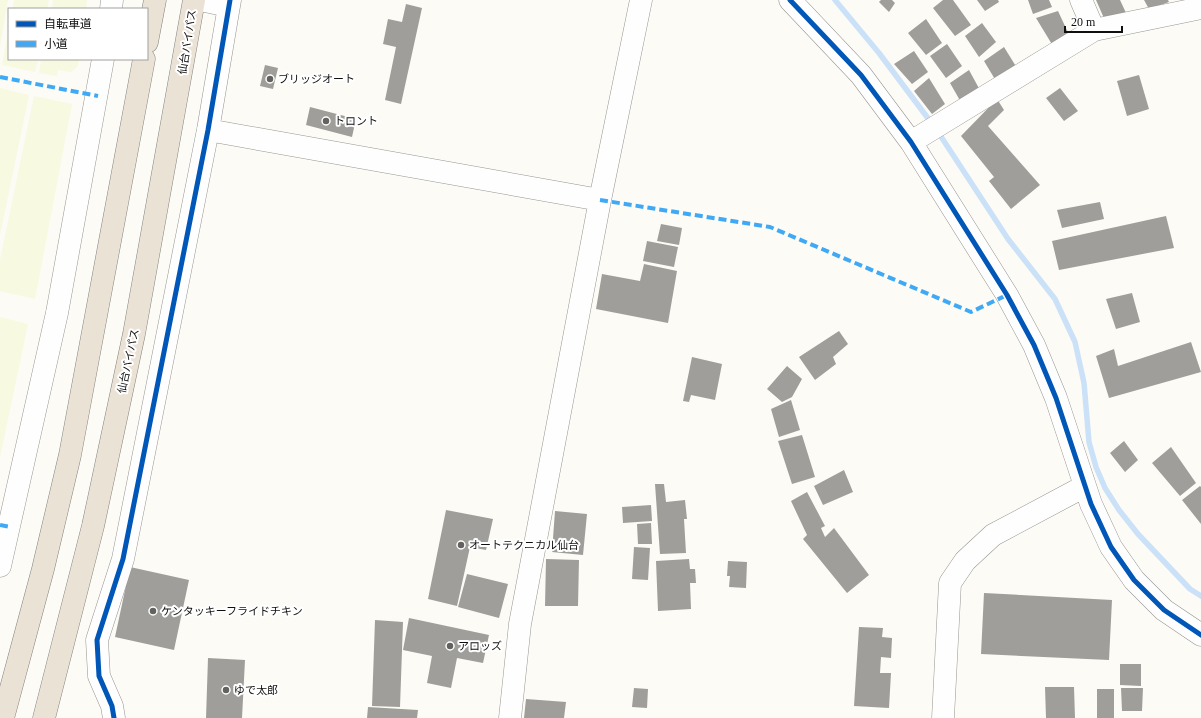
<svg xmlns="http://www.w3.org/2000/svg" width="1201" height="718" font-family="'Times New Roman','Noto Sans JP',serif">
  <rect width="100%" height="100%" fill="#fcfbf5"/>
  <path fill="#f8f9e1" d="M0,0H8L0,46Z
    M14,0H49L47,9H13Z
    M53,0H87L86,9H52Z
    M9,27V59H38L35,72L2,65Z
    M41,59H79L78,66L71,72L58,70L57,76L39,73Z
    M0,88L29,95L0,235Z
    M34,96L72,104L35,299L0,291V260Z
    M0,317L28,324L0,457Z"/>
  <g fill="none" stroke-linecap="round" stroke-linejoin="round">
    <path stroke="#cae1f8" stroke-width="5.5" d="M835,0L879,53L933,125
      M938,132L1008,239L1055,299L1075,342L1084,383L1089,442L1096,467L1105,488L1119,510L1138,534L1190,589L1201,596"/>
  </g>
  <path fill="#a09e9a" d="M881,0H892L895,3L889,12L879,2Z
    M943,0H953L971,25L955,36L933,8Z
    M977,0H998L999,2L985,11Z
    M1028,0H1049L1052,7L1033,14Z
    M1096,0H1120L1127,15L1107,25Z
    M1144,0H1168L1169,2L1149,9Z
    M406,4L422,8L401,104L385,100L396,47L383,44L388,19L402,22Z
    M1058,11L1071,39L1053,46L1036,18Z
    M926,19L942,43L926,55L908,33Z
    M982,23L996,42L979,57L965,36Z
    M947,44L962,66L946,78L930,56Z
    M1004,47L1017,68L996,81L984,61Z
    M914,51L928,72L912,84L894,64Z
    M265,65L278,68L273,89L260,86Z
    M969,70L981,92L962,104L950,83Z
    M1139,75L1149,109L1127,116L1117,81Z
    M929,78L945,104L932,114L914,91Z
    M1060,88L1078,111L1064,121L1046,98Z
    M997,99L1004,110L988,126L1040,185L1011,209L989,181L994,177L961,136Z
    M310,107L356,119L352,137L306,125Z
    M1100,202L1104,219L1062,228L1057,210Z
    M1166,216L1174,248L1059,270L1052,241Z
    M661,224L682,228L679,245L657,241Z
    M647,241L678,247L674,267L643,261Z
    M644,264L677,271L668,323L596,309L602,274L640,281Z
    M1132,293L1140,322L1116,329L1106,299Z
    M839,331L848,344L833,357L836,364L815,380L799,357Z
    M1191,342L1201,372L1109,398L1096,356L1114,349L1118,366Z
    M692,357L722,364L715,400L691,395L689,402L683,401Z
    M787,366L802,379L792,397L782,402L767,389Z
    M791,400L800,430L779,437L771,409Z
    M802,435L815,477L792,484L778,441Z
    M1124,441L1138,460L1125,472L1110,453Z
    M1171,447L1196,483L1180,496L1152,463Z
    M844,470L853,492L823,505L814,486Z
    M655,484H664L666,502L685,500L687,519H684L686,553L660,554Z
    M1200,486L1201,487V524L1182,500Z
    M807,492L825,526L821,528L825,537L834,528L869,575L847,593L803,539L807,535L791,501Z
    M651,505L652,521L623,523L622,507Z
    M446,510L493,519L486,550L470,547L457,606L428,599Z
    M555,511L587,514L583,555L552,552Z
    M651,523L652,544H638L637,524Z
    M634,547L650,548L648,580L632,579Z
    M546,559L579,560L578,606H545Z
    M689,559L690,569H695L696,583H690L691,609L658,611L656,561Z
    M728,561L747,562L746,588L729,587L730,576H727Z
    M130,567L189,580L174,650L115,637Z
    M467,574L508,584L499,618L458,607Z
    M984,593L1112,600L1109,660L981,654Z
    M409,618L489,635L483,663L457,658L451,688L427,683L432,656L403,650Z
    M375,620L403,622L400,707L372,706Z
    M859,627L883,628L882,637L892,638L891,658L881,657L880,673H891L889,708L854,706Z
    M208,658L245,660L242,718H206Z
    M1120,664H1141V686L1120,685Z
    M1045,687H1074L1075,718H1046Z
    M634,688L648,689L647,708L632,707Z
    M1121,688H1143L1142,711H1122Z
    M1097,689H1114V718H1097Z
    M526,699L566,702L564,718H524Z
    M368,707L418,710L417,718H367Z"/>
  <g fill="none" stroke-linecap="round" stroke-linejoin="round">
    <g stroke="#969593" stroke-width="23">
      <path id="minor" d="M200,0L229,6
        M790,0L861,75L911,142L1007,295L1034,345L1056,398L1091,504L1111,547L1134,580L1164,610L1201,635
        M1081,0L1094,30
        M111,9L112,0
        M208,130L600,200
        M911,142L1094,30L1201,8
        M0,566L57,313L103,59
        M114,718L112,706L99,676L97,640L123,559L208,130L230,0
        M510,718L520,624L600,200L641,0
        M943,718L950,583L965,561L993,535L1085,486"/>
    </g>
    <g stroke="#838380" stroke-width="23">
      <path id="highway" d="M147,42L155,0
        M3,718L43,569L70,455L144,59
        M44,718L93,526L134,334L194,0"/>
    </g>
    <use href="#minor" stroke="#fffefe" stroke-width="22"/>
    <use href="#highway" stroke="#ebe2d6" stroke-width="22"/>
    <path stroke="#3fa9f5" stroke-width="4" stroke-dasharray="8 4" stroke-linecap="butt" d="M0,77L98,96
      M600,200L770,227L971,312L1007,295
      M0,525L10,527"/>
    <g stroke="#fff" stroke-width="8">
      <path id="cycleway" d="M790,0L861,75L911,142L1007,295L1034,345L1056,398L1091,504L1111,547L1134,580L1164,610L1201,635
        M114,718L112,706L99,676L97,640L123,559L208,130L230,0"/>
    </g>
    <use href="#cycleway" stroke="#0057b8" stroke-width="5"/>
  </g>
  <g fill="#626260" stroke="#fff" stroke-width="1.5">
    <circle cx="270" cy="79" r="4"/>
    <circle cx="326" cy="121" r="4"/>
    <circle cx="461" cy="545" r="4"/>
    <circle cx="153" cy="611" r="4"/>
    <circle cx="450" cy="646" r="4"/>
    <circle cx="226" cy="690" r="4"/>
  </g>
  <g text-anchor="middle" stroke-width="4" stroke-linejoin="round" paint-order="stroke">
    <g font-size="11" fill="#0f0f0f" stroke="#fff">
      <text transform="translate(187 42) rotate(-81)" y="4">仙台バイパス</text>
      <text transform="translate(128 361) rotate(-78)" y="4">仙台バイパス</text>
    </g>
    <g font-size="11" fill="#0f0f0f" stroke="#fff" text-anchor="start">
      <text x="278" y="83">ブリッジオート</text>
      <text x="334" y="125">トロント</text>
      <text x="469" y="549">オートテクニカル仙台</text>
      <text x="161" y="615">ケンタッキーフライドチキン</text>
      <text x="458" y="650">アロッズ</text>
      <text x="234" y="694">ゆで太郎</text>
    </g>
  </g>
  <rect x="8" y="8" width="140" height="52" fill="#ffffff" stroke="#9f9f9f"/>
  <rect x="16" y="21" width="20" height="6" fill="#0057b8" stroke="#9f9f9f"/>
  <text x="44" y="28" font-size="12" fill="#0f0f0f">自転車道</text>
  <rect x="16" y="41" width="20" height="6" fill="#3fa9f5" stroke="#9f9f9f"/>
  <text x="44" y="48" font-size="12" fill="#0f0f0f">小道</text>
  <path d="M1065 26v6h57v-6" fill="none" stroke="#0f0f0f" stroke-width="2"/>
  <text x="1071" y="26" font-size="12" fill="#0f0f0f" stroke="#ffffff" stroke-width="3" paint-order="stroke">20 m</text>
</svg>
